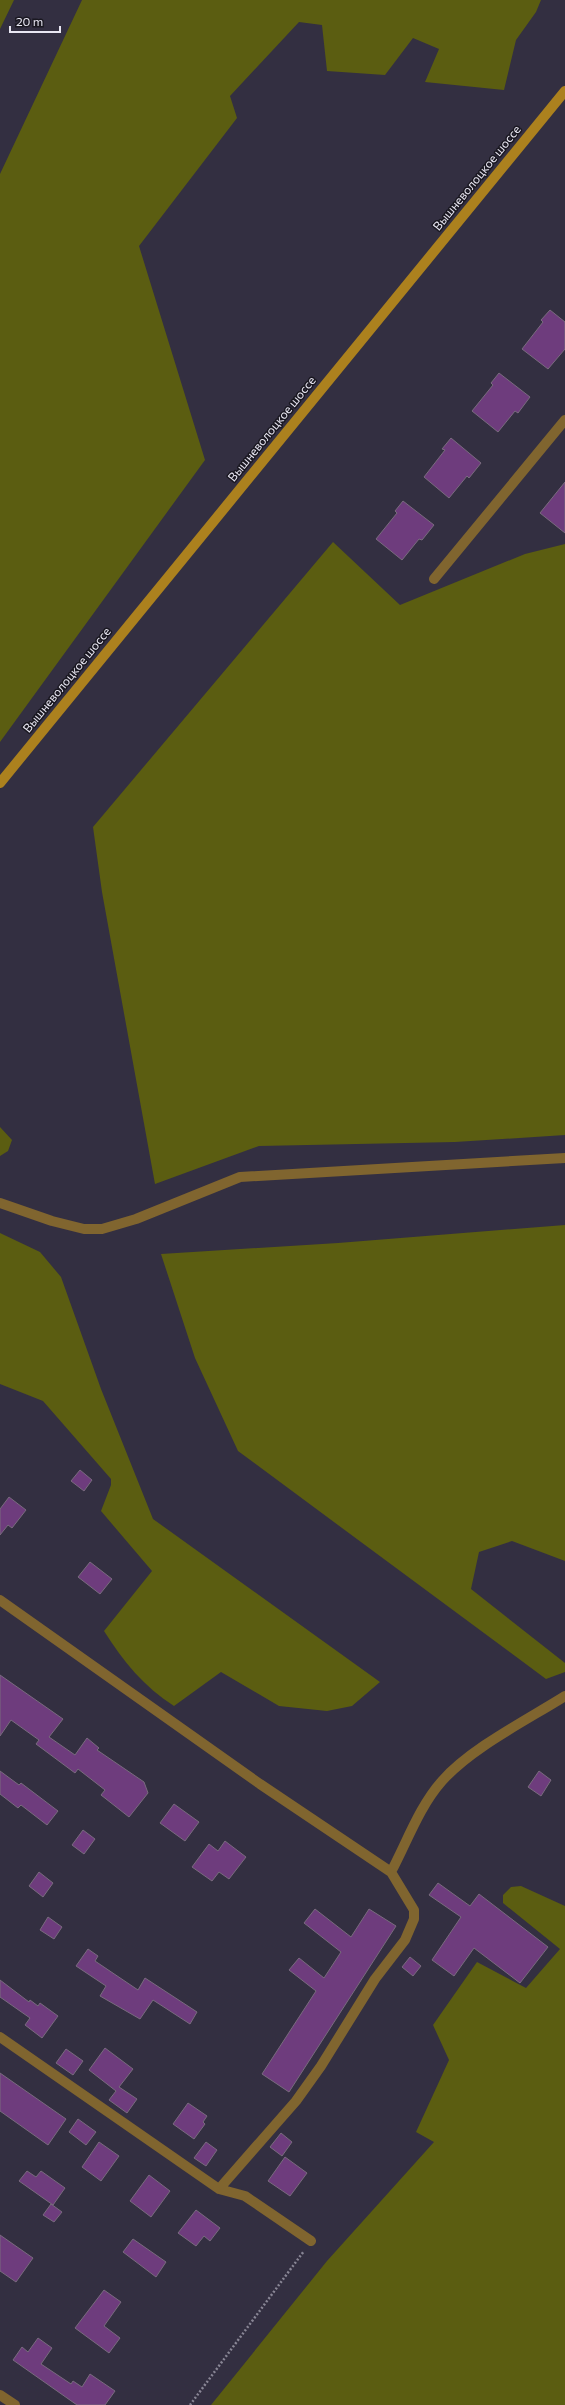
<svg xmlns="http://www.w3.org/2000/svg" width="565" height="2405" font-family="Commissioner,sans-serif">
  <rect width="100%" height="100%" fill="#332f41"/>
  <path fill="#5b5d11" d="M0,0H14L0,29Z
    M82,0H541L536,12L516,40L504,90L425,82L439,49L413,38L385,75L327,71L322,25L299,22L230,96L237,118L139,246L205,460L0,742V174Z
    M333,542L400,605L525,554L565,544V1135L455,1142L259,1146L155,1184L102,892L93,827Z
    M0,1127L12,1140L8,1151L0,1156Z
    M565,1225V1561L512,1541L479,1552L471,1589L565,1663V1672L546,1679L238,1451L195,1358L161,1254L338,1243Z
    M0,1233L40,1252L61,1277L101,1389L153,1519L380,1682L352,1706L327,1711L279,1706L221,1672L174,1706C144,1687 123,1661 104,1631L152,1571L101,1511L111,1485V1479L43,1401L0,1384Z
    M521,1886L565,1906V2405H211L327,2261L434,2142L416,2132L449,2060L433,2025L477,1962L526,1988L560,1949L503,1903V1895L511,1887Z"/>
  <path fill="#6e3c7d" stroke="#796b7e" d="M550,310L565,322V349L548,369L522,349L543,322L541,320Z
    M499,373L530,397L518,413L515,411L498,432L472,411L493,385L491,383Z
    M451,438L481,463L469,478L467,476L449,498L424,477L445,450L442,449Z
    M565,482V533L540,513Z
    M403,501L434,525L422,540L419,539L402,560L376,539L397,513L395,511Z
    M80,1470L92,1480L84,1491L71,1481Z
    M9,1497L26,1510L12,1528L8,1525L0,1535V1509Z
    M90,1562L112,1579L100,1594L78,1577Z
    M0,1675L63,1719L49,1737L75,1755L87,1738L99,1748L97,1750L144,1782L148,1793L129,1817L101,1795L105,1790L78,1769L75,1773L36,1744L39,1740L11,1720L0,1736Z
    M0,1771L19,1785L21,1783L58,1811L47,1825L21,1805L18,1808L0,1794Z
    M539,1771L551,1780L541,1796L528,1787Z
    M174,1804L199,1822L185,1841L160,1823Z
    M83,1830L95,1839L84,1854L72,1845Z
    M225,1841L246,1857L229,1879L219,1872L212,1881L192,1867L209,1844L218,1851Z
    M39,1872L53,1883L43,1897L29,1886Z
    M438,1883L470,1906L479,1894L548,1947L520,1983L474,1948L454,1976L432,1960L461,1917L429,1895Z
    M315,1909L351,1937L369,1909L396,1926L289,2092L262,2074L316,1991L289,1970L299,1958L324,1978L341,1952L304,1923Z
    M48,1917L62,1927L54,1939L40,1930Z
    M88,1949L98,1956L95,1961L138,1990L145,1978L197,2012L190,2024L153,2000L140,2019L100,1996L106,1986L76,1966Z
    M410,1957L421,1966L413,1976L402,1967Z
    M0,1980L29,2002L30,2000L38,2006L40,2003L58,2016L42,2038L25,2025L30,2018L0,1997Z
    M105,2048L133,2069L119,2087L137,2099L127,2113L109,2100L116,2091L89,2070Z
    M66,2049L83,2061L73,2075L56,2063Z
    M0,2073L66,2119L48,2145L0,2111Z
    M188,2103L207,2116L203,2122L205,2124L194,2139L173,2124Z
    M78,2119L96,2132L86,2145L69,2132Z
    M281,2133L292,2142L282,2156L270,2147Z
    M99,2142L119,2156L101,2181L82,2167Z
    M206,2142L217,2150L206,2166L194,2158Z
    M285,2157L307,2173L290,2196L268,2181Z
    M27,2171L36,2177L41,2171L65,2188L53,2205L19,2181Z
    M149,2175L170,2191L151,2217L130,2201Z
    M51,2204L62,2212L54,2222L43,2215Z
    M196,2210L220,2228L210,2241L204,2236L196,2246L178,2233Z
    M0,2235L33,2258L16,2282L0,2271Z
    M133,2239L166,2262L156,2277L123,2252Z
    M104,2290L121,2302L104,2326L120,2338L109,2353L75,2328Z
    M38,2338L52,2348L41,2364L71,2384L73,2381L82,2387L90,2374L115,2391L105,2405H77L13,2360L22,2347L28,2352Z"/>
  <g fill="none" stroke-linecap="round" stroke-linejoin="round">
    <path stroke="#898695" stroke-width="2.5" stroke-dasharray="2 2" stroke-linecap="butt" d="M190,2405L304,2251"/>
    <path stroke="#80652f" stroke-width="10" d="M434,579L565,420
      M0,1203L52,1221L84,1229H102L136,1219L240,1177L565,1158
      M0,1600L260,1784L391,1872L414,1910V1919L405,1940L375,1979L321,2066L296,2101L219,2189
      M391,1872C407,1842 419,1807 442,1781C471,1748 527,1720 565,1696
      M0,2037L219,2189L245,2196L311,2241
      M0,2395L15,2405"/>
    <path stroke="#ac811e" stroke-width="10" d="M0,783L565,91"/>
  </g>
  <g text-anchor="middle" stroke-width="3" stroke-linejoin="round" paint-order="stroke">
    <g font-size="12" fill="#e9e7f3" stroke="#1a1821">
      <text transform="translate(477 178) rotate(-51)" y="4">Вышневолоцкое шоссе</text>
      <text transform="translate(272 429) rotate(-51)" y="4">Вышневолоцкое шоссе</text>
      <text transform="translate(67 680) rotate(-51)" y="4">Вышневолоцкое шоссе</text>
    </g>
  </g>
  <path d="M10 26v6h50v-6" fill="none" stroke="#e9e7f3" stroke-width="2"/>
  <text x="16" y="26" font-size="12" fill="#e9e7f3" stroke="#1a1821" stroke-width="3" paint-order="stroke">20 m</text>
</svg>
